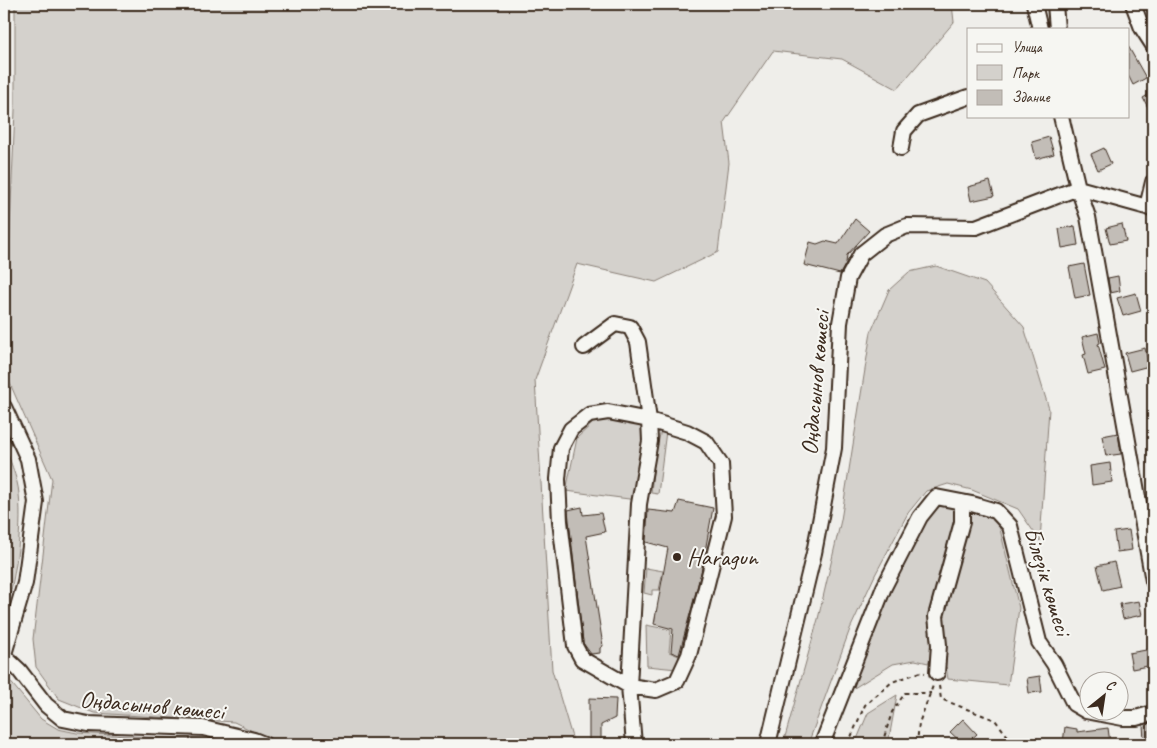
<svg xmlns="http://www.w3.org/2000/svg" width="1157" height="748" font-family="Caveat,sans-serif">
  <rect width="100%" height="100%" fill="#efeeea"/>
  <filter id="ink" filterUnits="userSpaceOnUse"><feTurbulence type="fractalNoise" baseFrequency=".02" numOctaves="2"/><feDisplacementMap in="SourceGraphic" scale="10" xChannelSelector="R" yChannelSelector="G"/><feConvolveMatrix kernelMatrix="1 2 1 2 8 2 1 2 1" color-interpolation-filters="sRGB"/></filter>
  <g filter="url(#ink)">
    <path fill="#d4d1cc" stroke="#887e75" d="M15,4H952L954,22L897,89L842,59L773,51L724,122L729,163L718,252L656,282L577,264L535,380L552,670L574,744H279L234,722L94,713L59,699L36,667L33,639L52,479L4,370L15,110Z
      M936,266L985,283L1024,327L1049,409L1040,541L1018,509L972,490L948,484L926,491L908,513L875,575L850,629L808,744H783L818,619L841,520L871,332L889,290L909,272Z
      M613,417L647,424L637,500L566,491L577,438L594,422Z
      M661,430L666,431L658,494L651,493L654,461Z
      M4,442C8,457 18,478 19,494C23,536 14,580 4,621Z
      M938,503L981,511L998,521L1019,608L1008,685L948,679L946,667L915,660L893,664L854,688L857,672L916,532Z
      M646,568L663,571L659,590H652V595L644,593Z
      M646,625L671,630L669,652L679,656L677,669L647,666Z
      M4,674L41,719L58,729L77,733L200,740L222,744H4Z
      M897,695L888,744H855L868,713Z"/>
    <path fill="#c2bdb7" stroke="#3b2a1e" d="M1128,46L1146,78L1133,85L1128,75Z
      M1153,92V117L1143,98Z
      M1049,137L1054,154L1036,159L1032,142Z
      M1104,148L1111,164L1098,170L1091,154Z
      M990,181L994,196L971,201L968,187Z
      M855,219L869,231L847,255L846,263L840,274L804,265L810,242L817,244L825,241L838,244Z
      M1122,224L1126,241L1110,244L1106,228Z
      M1075,226L1078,245L1062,248L1059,229Z
      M1084,264L1090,295L1075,298L1069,267Z
      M1118,276L1120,291L1110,293L1108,278Z
      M1136,293L1141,311L1123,316L1117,298Z
      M1098,333L1100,343L1098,344L1105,370L1088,374L1083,355L1086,354L1082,337Z
      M1145,348L1149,366L1130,371L1125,353Z
      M1118,433L1121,454L1106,456L1102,436Z
      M1110,463L1112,482L1092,485L1090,466Z
      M679,501L713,508L701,573L679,655L671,652L673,629L654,624L668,548L646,542L648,510L675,513Z
      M582,507L583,515L601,513L605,532L586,536L603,646L600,648V653L591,654L583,643L569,520L568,510Z
      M1129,530L1132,550L1117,552L1114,532Z
      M1114,562L1120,586L1103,590L1097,566Z
      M1139,601L1142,615L1123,619L1120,604Z
      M1152,649L1153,665L1132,669L1129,653Z
      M1040,676L1042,692L1029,693L1027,678Z
      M589,698L616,699L615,718L601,725V744H589Z
      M963,719L977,734L966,744H963L950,732Z
      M1153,722V739H1144L1143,725Z
      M1065,727L1077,729V732L1108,728L1110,743H1063Z"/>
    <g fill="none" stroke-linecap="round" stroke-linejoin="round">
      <g stroke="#3b2a1e" stroke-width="18">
        <path id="minor" d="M1034,4L1040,29
          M1055,4L1057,29
          M1133,4L1142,28L1153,45
          M1061,116L1078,188L1088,217L1153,581
          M901,148L904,131L918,115L968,97
          M1078,188L1147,207L1153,210
          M1147,207L1153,182
          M584,347L615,324L630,327L638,342L649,420L650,441L639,504L629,686L634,744
          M4,407L28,459L36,502L25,583L4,654
          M608,412L649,420L687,432L706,442L721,464L724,516L689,655L677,681L656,690L629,686L582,659L575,646L560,521L558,479L561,448L571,429L589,415Z
          M4,656L19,670L46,705L63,719L88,724L203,728L254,740L264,744
          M937,673L939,645L936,616L962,522V502
          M768,744L814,553L834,448L840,323L848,278L861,254L885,235L907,226L976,227L1078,188
          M822,744L884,587L920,517L936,497L972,504L996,511L1010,526L1039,642L1054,664L1074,704L1086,711L1123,718H1136L1153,713"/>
      </g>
      <path stroke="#3b2a1e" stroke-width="2" stroke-dasharray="4 4" stroke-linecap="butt" d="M939,686L941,699L995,720L1014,744
        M848,744L865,705L892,682L921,672L925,673
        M882,744L892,712L905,693H931
        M917,744L919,723L934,683"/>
      <use href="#minor" stroke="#f6f6f2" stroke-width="14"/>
    </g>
  </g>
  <circle fill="#3b2a1e" stroke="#f6f6f2" stroke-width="2" cx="677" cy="557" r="5"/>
  <g text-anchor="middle" stroke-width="4" stroke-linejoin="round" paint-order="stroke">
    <g font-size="24" fill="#3b2a1e" stroke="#f6f6f2">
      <text transform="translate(815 383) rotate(-85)" y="8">Оңдасынов көшесі</text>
      <text transform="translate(1048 581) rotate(73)" y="8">Білезік көшесі</text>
      <text transform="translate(152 705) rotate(5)" y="8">Оңдасынов көшесі</text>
    </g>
    <g font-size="24" fill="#3b2a1e" stroke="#f6f6f2" text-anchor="start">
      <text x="687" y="565">Haragun</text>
    </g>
  </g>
  <rect width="1157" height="748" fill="none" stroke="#f6f6f2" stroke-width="20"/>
  <rect x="10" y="10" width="1137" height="728" fill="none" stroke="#3b2a1e" stroke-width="2" filter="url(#ink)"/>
  <rect x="967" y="28" width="162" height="90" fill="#f6f6f2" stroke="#aba49d"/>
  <rect x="977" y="44" width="25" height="8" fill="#f6f6f2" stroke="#aba49d"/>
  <text x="1012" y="52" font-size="15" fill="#3b2a1e">Улица</text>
  <rect x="977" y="65" width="25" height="15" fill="#d4d1cc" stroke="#aba49d"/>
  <text x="1012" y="78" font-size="15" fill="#3b2a1e">Парк</text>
  <rect x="977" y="90" width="25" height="15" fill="#c2bdb7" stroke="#aba49d"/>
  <text x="1012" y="102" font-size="15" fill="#3b2a1e">Здание</text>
  <g transform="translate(1104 696) rotate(30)"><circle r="24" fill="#f6f6f2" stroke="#aba49d"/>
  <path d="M0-4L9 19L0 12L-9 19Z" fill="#3b2a1e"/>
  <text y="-8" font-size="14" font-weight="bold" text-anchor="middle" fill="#3b2a1e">С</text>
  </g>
</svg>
